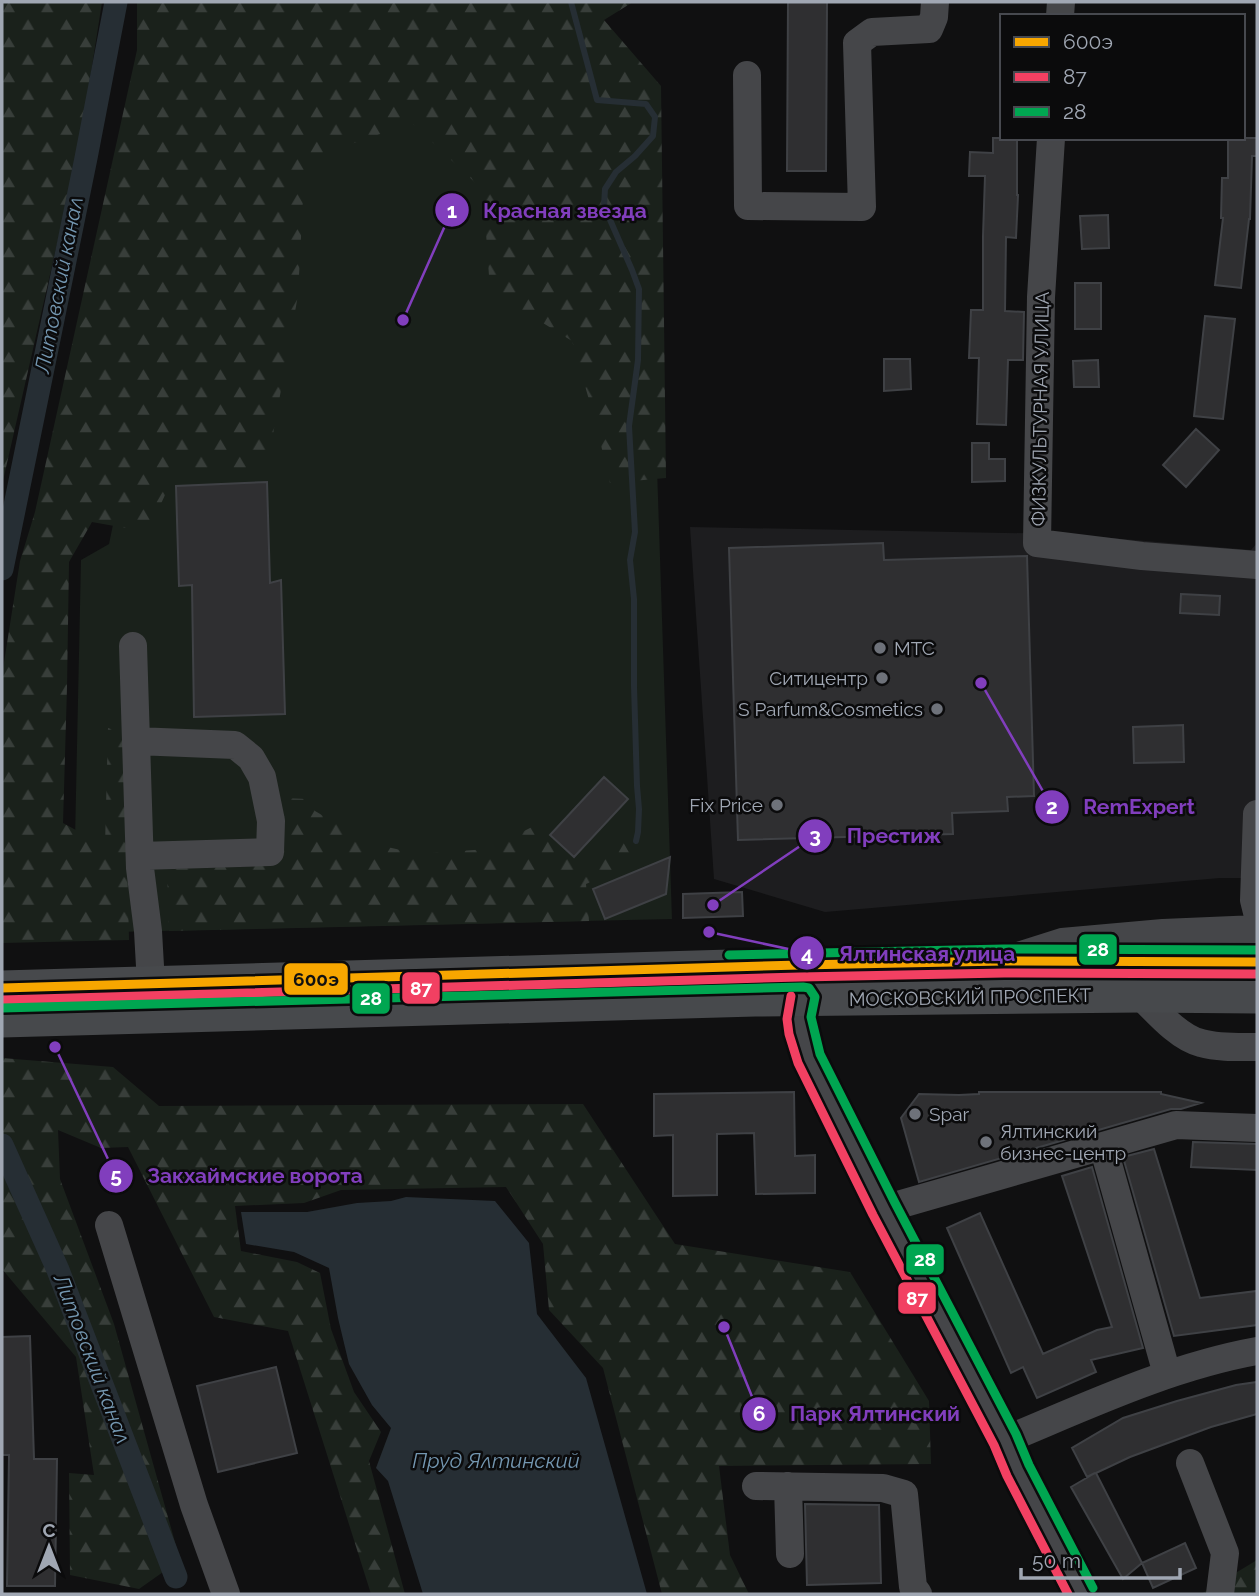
<svg xmlns="http://www.w3.org/2000/svg" width="1259" height="1596" font-family="Raleway,sans-serif">
  <defs>
    <pattern id="forest-firs" width="22" height="20" patternUnits="userSpaceOnUse" patternTransform="scale(1.75)"><rect width="22" height="20" fill="#1a211b"/><path d="M5 1l3.5 6h-7zM16 11l3.5 6h-7z" fill="#383e3a"/></pattern>
  </defs>
  <rect width="100%" height="100%" fill="#101011"/>
  <path fill="#1d1d1f" d="M690,527L1064,534L1251,550L1257,543V878H1220L825,912L714,879Z"/>
  <path fill="#1a211b" d="M644,76L672,919L73,933L81,560L109,544L201,96Z"/>
  <path fill="url(#forest-firs)" d="M2,2H102L80,143L2,485Z
    M137,2H633L604,20L661,86L666,478L610,483L596,424L572,341L490,290L483,190L412,123L305,160L298,295L267,468L176,471L148,532L92,522L69,562L67,687L63,823L105,846L108,728L124,733L129,940L2,943V675L20,561L35,512L137,50Z
    M281,798L307,799L315,811L370,843L418,854L488,849L534,826L574,862L623,842L635,863L586,884L589,921L169,931L167,869L282,865Z
    M2,1058L113,1067L159,1106L583,1104L675,1244L850,1272L929,1401L931,1464L719,1466L730,1555L749,1594H662L603,1368L549,1310L543,1244L506,1187L341,1190L304,1203L235,1206L241,1251L297,1262L320,1273L331,1329L354,1392L381,1432L369,1461L405,1594H371L288,1331L214,1317L128,1147L101,1148L58,1130L60,1179L114,1324L180,1560L139,1589L70,1575L69,1473L94,1475L76,1357L2,1269Z
    M1257,1560V1594H1201Z"/>
  <path fill="#262e34" d="M406,1197L495,1201L529,1243L537,1314L586,1378L647,1594H423L388,1481L376,1468L391,1428L372,1405L349,1364L338,1318L329,1268L294,1252L246,1244L241,1212H307L357,1203L391,1201Z"/>
  <g fill="none" stroke-linecap="round" stroke-linejoin="round">
    <path stroke="#262e34" stroke-width="6" d="M571,2L597,100L646,104L655,117L653,136L635,156L616,172L605,189L604,206L632,270L639,289L638,360L629,426L635,532L630,560L634,599V686L637,786L639,809L638,832L636,841"/>
    <path stroke="#262e34" stroke-width="23" d="M2,569L86,158L116,2
      M2,1145L58,1270L176,1577"/>
  </g>
  <path fill="#2f2f31" stroke="#3f4145" stroke-width="2" d="M788,2H827L826,171H787Z
    M993,138H1017V195H1018L1016,238L1006,237L1005,311L1024,312L1023,360H1008L1006,425L977,424L979,358H969L971,310H983V236L985,176H969L970,152L993,153Z
    M1228,138H1257V156H1252L1250,219H1249L1241,288L1215,285L1223,218H1221L1222,178H1228Z
    M1108,215L1109,248L1082,249L1080,216Z
    M1075,283H1101V329H1075Z
    M1205,316L1235,319L1223,419L1194,416Z
    M884,359H910L911,389L884,391Z
    M1098,360L1099,387H1074L1073,361Z
    M1196,429L1219,450L1186,487L1163,465Z
    M972,443H989V459H1005V481L972,482Z
    M267,482L270,583L281,580L285,714L194,717L192,585L179,586L176,486Z
    M883,543L884,560L1027,556L1034,796L1007,797L1008,811L952,813L953,834L738,840L729,548Z
    M1181,594L1220,596L1219,615L1180,613Z
    M1183,725L1184,762L1134,763L1133,727Z
    M604,777L628,799L574,857L550,835Z
    M670,857L666,894L605,919L593,889Z
    M742,892L743,916L683,918V894Z
    M794,1092L795,1156L815,1155V1193L756,1194L754,1133L717,1134V1195L673,1196V1135L654,1136V1094Z
    M979,1092H1161V1094L1201,1103L1181,1109H1171L919,1182L901,1118L919,1094L959,1095L979,1094Z
    M1193,1142L1257,1144V1170L1191,1167Z
    M1154,1149L1200,1298L1257,1291V1325L1174,1336L1123,1157Z
    M1092,1167L1143,1348L1091,1360L1096,1372L1037,1398L1023,1367L1011,1373L947,1228L980,1213L1043,1354L1097,1330L1112,1327L1062,1176Z
    M30,1336L34,1459H57L55,1586H7L9,1455H2V1337Z
    M276,1367L297,1453L218,1472L197,1386Z
    M1257,1382V1414L1211,1427L1130,1457L1096,1473L1142,1563L1123,1579L1071,1487L1095,1473L1087,1477L1072,1448L1123,1418L1177,1401L1236,1385Z
    M805,1504L879,1505L881,1583L807,1585Z
    M1185,1543L1196,1568L1153,1588L1142,1563Z"/>
  <g fill="none" stroke-linecap="round" stroke-linejoin="round">
    <path stroke="#454649" stroke-width="28" d="M1060,16L1061,2
      M747,75L748,206L862,207L857,43L872,32L929,29L934,17L935,2
      M1051,138L1041,297L1037,543L1142,556L1257,565
      M133,646L140,868L148,931L151,984
      M136,741L235,745L251,758L262,777L271,821L270,852L140,856
      M1257,814L1254,900L1257,912
      M1021,955L1062,942L1163,933L1257,929
      M1140,995C1156,1011 1179,1038 1201,1043C1219,1048 1239,1047 1257,1047
      M803,999L799,1017L801,1031L809,1058L884,1209L1005,1440L1018,1470L1082,1594
      M1103,1146L1167,1374
      M884,1209L1176,1125L1257,1128
      M109,1225L194,1505L226,1594
      M1005,1440C1087,1406 1169,1367 1257,1351
      M1190,1463L1225,1553L1220,1594
      M756,1486L883,1488L904,1494L913,1587L918,1594
      M788,1486L790,1554"/>
    <path stroke="#47494c" stroke-width="35" d="M2,988L800,965L1004,961L1257,962
      M2,1020L755,999L1140,995L1257,996"/>
    <g stroke="#0b0b0c" stroke-width="14">
      <path id="bus-1" d="M2,988L800,965L1004,961L1257,962"/>
    </g>
    <g stroke="#0b0b0c" stroke-width="14">
      <path id="bus-2" d="M791,996L787,1019L789,1034L798,1063L873,1215L994,1445L1007,1476L1068,1594
        M2,1000L800,977L1004,973L1257,974"/>
    </g>
    <g stroke="#0b0b0c" stroke-width="14">
      <path id="bus-3" d="M729,955L1004,949L1257,950
        M2,1008L803,987L809,988L815,997L811,1017L820,1054L895,1203L1016,1434L1029,1465L1093,1588"/>
    </g>
    <use href="#bus-1" stroke="#f7a600" stroke-width="9"/>
    <use href="#bus-2" stroke="#f24062" stroke-width="9"/>
    <use href="#bus-3" stroke="#00a651" stroke-width="9"/>
  </g>
  <g fill="#6e727a" stroke="#0b0b0c" stroke-width="2.5">
    <circle cx="880" cy="648" r="7"/>
    <circle cx="882" cy="678" r="7"/>
    <circle cx="937" cy="709" r="7"/>
    <circle cx="777" cy="805" r="7"/>
    <circle cx="915" cy="1114" r="7"/>
    <circle cx="986" cy="1142" r="7"/>
  </g>
  <g text-anchor="middle" stroke-width="5" stroke-linejoin="round" paint-order="stroke">
    <g font-size="19" fill="#a0a7b3" stroke="#0b0b0c">
      <text transform="translate(1040 409) rotate(-89)" y="7">ФИЗКУЛЬТУРНАЯ УЛИЦА</text>
      <text transform="translate(970 997) rotate(-1)" y="7">МОСКОВСКИЙ ПРОСПЕКТ</text>
    </g>
    <g font-size="19" fill="#a0a7b3" stroke="#0b0b0c" text-anchor="start">
      <text x="894" y="655">МТС</text>
      <text x="868" y="685" text-anchor="end">Ситицентр</text>
      <text x="923" y="716" text-anchor="end">S Parfum&amp;Cosmetics</text>
      <text x="763" y="812" text-anchor="end">Fix Price</text>
      <text x="929" y="1121">Spar</text>
      <text x="1000" y="1138">Ялтинский<tspan x="1000" dy="22">бизнес-центр</tspan></text>
    </g>
    <g font-size="21" font-style="italic" fill="#7497b1" stroke="#0b0b0c">
      <text transform="translate(59 285) rotate(-79)" y="7">Литовский канал</text>
      <text transform="translate(92 1359) rotate(69)" y="7">Литовский канал</text>
      <text x="496" y="1468">Пруд Ялтинский</text>
    </g>
  </g>
  <path fill="none" stroke="#813ebd" stroke-width="2.5" d="M403 320L452 210M981 683L1052 807M713 905L815 836M709 932L807 953M55 1047L116 1176M724 1327L759 1414"/>
  <g fill="#813ebd" stroke="#0b0b0c" stroke-width="2.5">
    <circle cx="403" cy="320" r="7"/>
    <circle cx="981" cy="683" r="7"/>
    <circle cx="713" cy="905" r="7"/>
    <circle cx="709" cy="932" r="7"/>
    <circle cx="55" cy="1047" r="7"/>
    <circle cx="724" cy="1327" r="7"/>
    <circle cx="452" cy="210" r="18"/>
    <circle cx="1052" cy="807" r="18"/>
    <circle cx="815" cy="836" r="18"/>
    <circle cx="807" cy="953" r="18"/>
    <circle cx="116" cy="1176" r="18"/>
    <circle cx="759" cy="1414" r="18"/>
  </g>
  <g font-size="21" text-anchor="middle" font-weight="bold" fill="#fff">
    <text x="452" y="218">1</text>
    <text x="1052" y="814">2</text>
    <text x="815" y="843">3</text>
    <text x="807" y="961">4</text>
    <text x="116" y="1183">5</text>
    <text x="759" y="1421">6</text>
  </g>
  <g font-size="21" text-anchor="middle" font-weight="bold" fill="#813ebd" stroke="#0b0b0c" stroke-width="5" stroke-linejoin="round" paint-order="stroke">
    <text x="565" y="218">Красная звезда</text>
    <text x="1139" y="814">RemExpert</text>
    <text x="894" y="843">Престиж</text>
    <text x="927" y="961">Ялтинская улица</text>
    <text x="255" y="1183">Закхаймские ворота</text>
    <text x="875" y="1421">Парк Ялтинский</text>
  </g>
  <g stroke="#0b0b0c" stroke-width="2.5">
    <rect x="1078" y="933" width="40" height="33" rx="7" fill="#00a651"/>
    <rect x="283" y="962" width="66" height="34" rx="7" fill="#f7a600"/>
    <rect x="401" y="971" width="40" height="34" rx="7" fill="#f24062"/>
    <rect x="351" y="982" width="40" height="33" rx="7" fill="#00a651"/>
    <rect x="905" y="1243" width="40" height="33" rx="7" fill="#00a651"/>
    <rect x="897" y="1281" width="40" height="34" rx="7" fill="#f24062"/>
  </g>
  <g font-size="19" text-anchor="middle" font-weight="bold" fill="#fff">
    <text x="1098" y="956">28</text>
    <text x="421" y="995">87</text>
    <text x="371" y="1005">28</text>
    <text x="925" y="1266">28</text>
    <text x="917" y="1305">87</text>
  </g>
  <g font-size="19" text-anchor="middle" font-weight="bold" fill="#111">
    <text x="316" y="986">600э</text>
  </g>
  <rect width="1259" height="1596" fill="none" stroke="#a0a7b3" stroke-width="7"/>
  <rect x="1000" y="14" width="245" height="126" fill="#0b0b0c" stroke="#47494f" stroke-width="2"/>
  <rect x="1014" y="37" width="35" height="10" fill="#f7a600" stroke="#47494f" stroke-width="2"/>
  <text x="1063" y="49" font-size="21" fill="#a0a7b3">600э</text>
  <rect x="1014" y="72" width="35" height="10" fill="#f24062" stroke="#47494f" stroke-width="2"/>
  <text x="1063" y="84" font-size="21" fill="#a0a7b3">87</text>
  <rect x="1014" y="107" width="35" height="10" fill="#00a651" stroke="#47494f" stroke-width="2"/>
  <text x="1063" y="119" font-size="21" fill="#a0a7b3">28</text>
  <g transform="translate(49 1547)" stroke="#0b0b0c" stroke-width="5" paint-order="stroke">
  <path d="M0-5L12 26L0 18L-12 26Z" fill="#a0a7b3"/>
  <text y="-10" font-size="19" font-weight="bold" text-anchor="middle" fill="#a0a7b3">С</text>
  </g>
  <path d="M1021 1568v10h159v-10" fill="none" stroke="#a0a7b3" stroke-width="3.5"/>
  <text x="1032" y="1568" font-size="21" fill="#a0a7b3" stroke="#0b0b0c" stroke-width="5" paint-order="stroke">50 m</text>
</svg>
